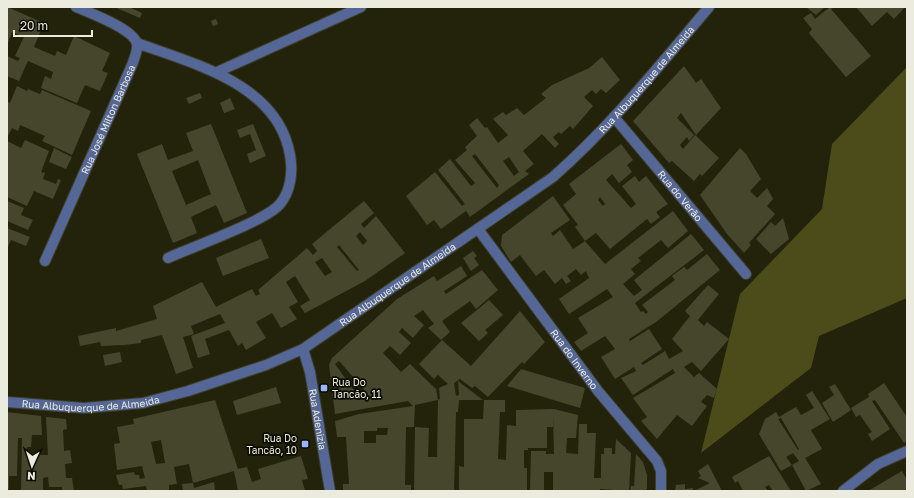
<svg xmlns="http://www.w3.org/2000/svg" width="914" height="498" font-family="'Golos Text',sans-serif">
  <rect width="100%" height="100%" fill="#23230b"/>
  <path fill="#4c4b1a" d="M907,67V298L819,336L811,368L701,453L740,294L822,209L832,144Z"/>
  <path fill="#46462d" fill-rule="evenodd" d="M7,7L44,23L34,47L55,56L57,51L66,55L74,36L110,53L102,71L108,73L100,91L85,85L77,103L41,88L45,76L51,79L53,72L28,61L19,81L7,76V56L18,61L20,58L15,56L24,37L12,32L7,45Z
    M114,7H129L142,13L140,18Z
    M806,7H825L816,15Z
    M830,7H834L831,9L871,56L846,77L809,33L812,29L803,18L811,13L815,19Z
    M856,7H905L894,19L887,12L872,26Z
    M216,19L218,24L213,26L211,21Z
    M602,57L620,80L606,93L601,89L596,94L592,90L584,97L593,106L573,129L570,126L561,134L559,132L553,137L559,144L555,148L542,134L523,151L534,164L525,171L529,174L470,217L466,211L441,229L434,220L427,225L406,196L435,172L462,206L465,204L438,170L450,159L471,186L475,183L455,160L467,150L465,147L477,136L469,125L477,118L485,128L487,127L498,143L508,135L493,119L503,112L506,115L517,108L524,115L546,98L541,94L552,85L589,68ZM475,154L499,185L497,188L472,156ZM509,157L519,172L514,176L503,161Z
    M684,66L696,83L701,79L721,108L696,135L681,113L677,118L694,135L689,141L687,137L680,145L683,149L695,135L719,158L702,176L700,174L694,181L672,161L669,163L633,121Z
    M17,86L27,91L28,89L40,94L42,90L91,111L72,155L42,141L45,136L20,125L18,131L12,128L7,138V101L10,103Z
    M200,93L202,98L189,104L186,98Z
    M230,98L235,109L224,113L220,103Z
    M211,124L247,213L224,223L216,205L191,217L197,233L173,243L137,154L162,144L168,160L193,151L186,133ZM198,160L211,194L186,205L172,171Z
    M253,124L266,156L250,163L247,154L256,150L250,134L240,138L237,130Z
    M25,140L49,151L41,172L45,173L43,179L56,184L58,179L61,180L53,199L34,191L27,206L7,197V141L21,148Z
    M621,144L633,160L627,165L632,172L619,183L612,174L606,180L631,208L636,204L622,186L635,176L639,182L646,176L668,204L656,212L660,217L651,224L647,219L610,249L596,233L585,241L575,227L578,225L563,205L576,194L569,184ZM600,197L605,204L603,206L598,200Z
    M54,148L72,157L66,169L49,162Z
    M740,148L746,154L761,179L750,191L757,198L767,188L773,199L767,206L775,214L749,243L751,245L744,253L727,234L700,195Z
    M553,196L570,220L551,233L553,236L560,230L573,249L585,241L605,264L673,211L688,231L668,248L661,240L638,258L641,261L631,269L635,274L623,284L634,296L642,290L634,280L691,234L704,250L635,303L641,312L643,311L646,314L648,312L642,305L675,280L672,276L684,267L687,270L707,254L720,270L656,322L629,339L630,341L649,329L662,349L641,363L643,365L665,351L669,359L683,351L672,339L690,316L685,311L708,285L719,294L698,320L704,326L707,322L729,339L701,371L692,362L684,367L694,377L699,373L717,389L714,398L707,395L701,402L707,406L692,426L677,415L657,439L641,421L647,417L633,398L675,373L673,369L633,395L621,378L636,371L634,367L615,379L601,357L615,349L605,336L581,351L574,342L588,333L578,318L613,297L607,289L569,314L559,299L589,278L586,271L581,275L576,269L567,276L571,281L566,284L562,278L555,284L544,270L536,276L520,255L511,262L501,246L502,235Z
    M7,201L24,208L21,215L33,220L28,230L7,221Z
    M364,201L374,213L361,224L364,228L376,216L405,253L365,281L305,313L300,306L310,300L295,276L286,282L298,302L289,307L297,319L281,328L272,313L256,322L266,338L246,350L242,343L238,346L229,330L205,339L210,354L198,358L191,336L225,323L220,314L191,326L194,334L183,337L193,368L176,374L162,335L141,340V343L124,345L101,346L100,342L80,346L78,336L116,328V331L157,319L153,306L202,282L216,307L252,289L256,296L260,294L258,290L307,248L313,255L317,251L312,244ZM360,232L367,241L363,245L356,236ZM339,245L342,249L359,270L357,271L337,247ZM322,258L332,272L325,276L315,262Z
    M783,218L789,239L771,254L756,239L771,222L775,226Z
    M7,228L30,237L26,246L11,240L7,249Z
    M261,239L269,258L223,276L216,258Z
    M473,251L477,256L474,258L479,265L471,271L463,258Z
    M461,266L467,276L444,291L446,294L482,270L498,290L476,309L470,301L442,321L450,332L441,340L428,328L434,324L423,310L414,316L424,325L413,338L402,328L399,332L411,343L400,355L390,346L383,353L401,372L410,364L436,389L438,400L415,405L414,427H406L405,485H411V491H343V484H349L346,437H337L335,421L359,414L413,406L408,401L335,414L329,365L332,358L397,299L434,276L437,281ZM339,361L368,394L361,400L335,364ZM377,428H388L387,435H376V443H364V431H377Z
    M489,300L503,315L485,330L488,333L479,341L461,323Z
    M520,311L545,342L524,364L522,362L488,397L475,386L472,388L460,379L454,383L456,396L459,395L458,381L483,400H459L458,412H456L454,491H414L415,427L429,428L428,457H437L438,400L440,399L439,388L448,384L438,375L434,379L419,364L442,340L471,366Z
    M120,352L122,362L105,366L103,355Z
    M521,369L585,388L580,408L507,386Z
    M884,383L907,417V441L904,443L875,400L872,401L890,429L872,441L868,434L872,432L860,415L856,417L851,408L869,397L868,394Z
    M835,384L851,410L833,422L822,403L834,395L829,387Z
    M276,387L281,403L237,415L233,401Z
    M812,391L830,419L811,430L822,449L805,458L821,484L806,491L792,465L799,461L793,453L786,457L792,465L781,471L759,434L765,419L776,412L779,417L796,407L801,415L814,408L806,395ZM781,418L795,442L799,449L798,450L778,419Z
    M215,400L238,469L247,467L252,482L261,479L258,469L301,456L308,479L302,480L305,491H238L234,471L193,483L189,464L174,467L177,484L169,485V491H147L146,486L123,489L122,485H119L116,475L134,472L135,475H139L140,479L145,478L142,466L117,470L114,444L120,443L117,427L134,424L133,419ZM161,440L165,463L156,464L151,442Z
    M484,400H505V412H500L498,459L506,460L507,425L516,426V410L554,409L578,415L576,438H567L566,453L578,454L579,424H587V433H596L594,478H601V454H604V448H612V454H615L616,439L631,453L629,491L600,489V491H553V472H544V491H530L531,451H546V454H554L553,415V427H547V448H528V450H524V468H527V491H459V466L464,467V419H483Z
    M7,412L41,416L42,435H32L31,447H27V455H48L46,417L66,419L67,429L63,430L64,451L70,450L72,463L65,464L66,478H72L74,491H62V487H49L48,477L43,478V491H21L22,438H18L17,476H9V489L7,488Z
    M636,454L643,462L647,475V489L643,491H630L631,486H634Z
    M769,456L791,491H773L769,485L765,487L768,491H743L738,481L735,483L732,477Z
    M708,464L722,491H694L710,483L698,478L701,476L698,471Z
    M902,471L907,480V491H868Z
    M214,482L215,491H183L182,484L193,483L194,488Z
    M685,484V489L693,488V491H675L676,485Z"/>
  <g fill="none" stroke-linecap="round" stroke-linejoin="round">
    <g stroke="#3f3f28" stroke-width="12">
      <g id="minor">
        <path d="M137,43C194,64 278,84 290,155C293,171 291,191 280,204C266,221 192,247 168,258"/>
        <path d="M217,72L361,7"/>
        <path id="s1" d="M614,117L746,274"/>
        <path id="s2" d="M478,229L598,391L657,461L661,471V491"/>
        <path id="s3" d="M45,261L132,65C134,59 138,51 137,44C134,29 90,13 76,7"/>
        <path id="s4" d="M303,349L310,372L330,491"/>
        <path id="s5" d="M7,402L84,408L143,403L188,391L266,365L303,349L553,177C611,126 659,66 709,7"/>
        <path d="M843,491L878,464L907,451"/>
      </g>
    </g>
    <use href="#minor" stroke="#556797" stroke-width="10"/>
  </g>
  <g fill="#98b5fd" stroke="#0c0c03" stroke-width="1.5">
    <rect x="320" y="384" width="8" height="8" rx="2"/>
    <rect x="301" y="440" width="8" height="8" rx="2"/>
  </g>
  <g text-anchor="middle" stroke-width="3.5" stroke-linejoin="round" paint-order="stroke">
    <g font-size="10" fill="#ebecdd" stroke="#0c0c03">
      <text dy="4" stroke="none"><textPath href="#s5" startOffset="744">Rua Albuquerque de Almeida</textPath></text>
      <text dy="4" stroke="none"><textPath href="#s3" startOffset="155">Rua José Milton Barbosa</textPath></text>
      <text dy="4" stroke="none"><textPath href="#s1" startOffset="103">Rua do Verão</textPath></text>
      <text dy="4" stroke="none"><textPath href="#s5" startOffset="420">Rua Albuquerque de Almeida</textPath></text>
      <text dy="4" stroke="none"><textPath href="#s2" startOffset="162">Rua do Inverno</textPath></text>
      <text dy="4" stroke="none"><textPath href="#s5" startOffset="84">Rua Albuquerque de Almeida</textPath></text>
      <text dy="4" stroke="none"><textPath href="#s4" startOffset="72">Rua Adenizia</textPath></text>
    </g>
    <g font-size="10" fill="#ebecdd" stroke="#0c0c03" text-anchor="start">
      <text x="332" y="386">Rua Do<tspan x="332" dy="12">Tancão, 11</tspan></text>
      <text x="297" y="442" text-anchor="end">Rua Do<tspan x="297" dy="12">Tancão, 10</tspan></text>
    </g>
  </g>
  <rect width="914" height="498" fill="none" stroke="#ebecdd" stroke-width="16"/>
  <g transform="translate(32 466) rotate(183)" stroke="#0c0c03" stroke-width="3" paint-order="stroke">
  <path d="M0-3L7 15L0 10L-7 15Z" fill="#ebecdd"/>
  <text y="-6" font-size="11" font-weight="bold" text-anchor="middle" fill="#ebecdd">N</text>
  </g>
  <path d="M14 30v6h78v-6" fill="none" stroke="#ebecdd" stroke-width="2"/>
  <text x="20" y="30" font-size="12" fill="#ebecdd" stroke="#0c0c03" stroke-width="3" paint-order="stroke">20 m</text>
</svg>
